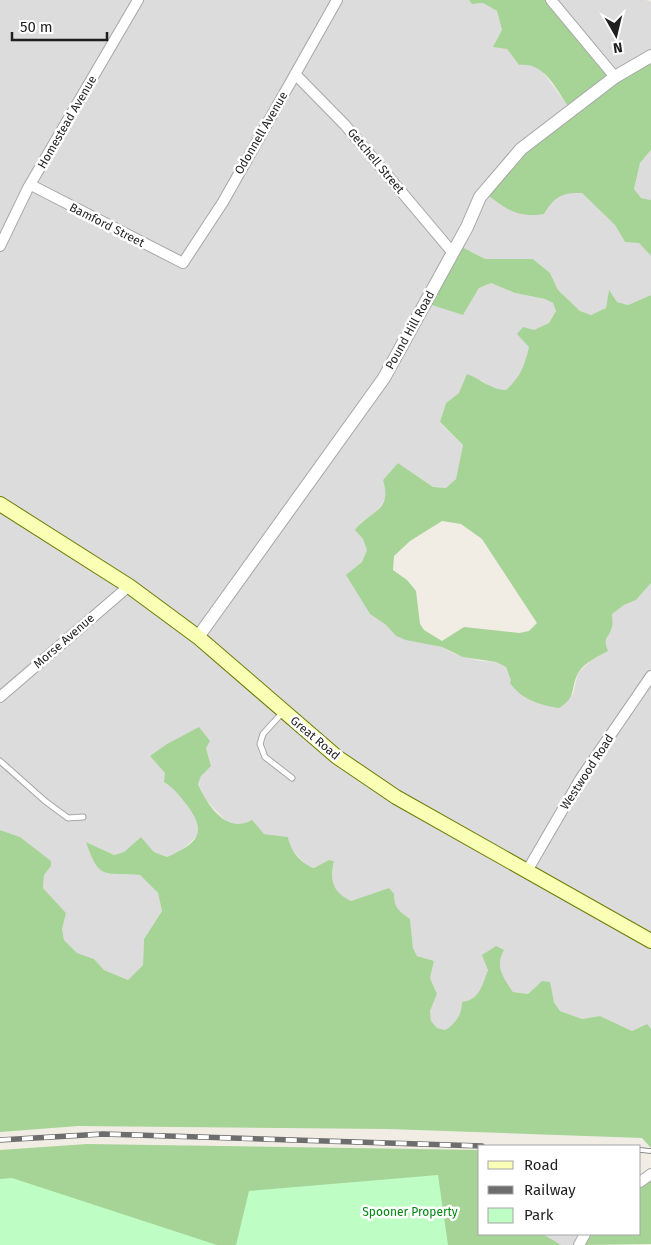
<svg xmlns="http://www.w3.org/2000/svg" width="651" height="1245" font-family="'Fira Sans',sans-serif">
  <rect width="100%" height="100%" fill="#f1ede5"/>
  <path fill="#dddcdc" d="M0,0H469L472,4L483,3L497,11L507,49L519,65L529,63L540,68L570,109L544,214L552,201L566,192L582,193L615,225L625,242L639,243L651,256V295L628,305L617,302L609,291L606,308L591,315L580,311L558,290L550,273L533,259H485L458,245L463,315L479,288L491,283L515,293L545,299L553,303L556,311L549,323L534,331L526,361L517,380L506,390L493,389L481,380L459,393L446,403L440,423L463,445L456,479L446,488L433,487L398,463L383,480L387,491L385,499L374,515L361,522L363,539L367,550L362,562L347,575L370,614L386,625L396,636L442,647L455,654L480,661L496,662L506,667L512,680L573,695L578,673L593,659L607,651L605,643L606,636L612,629V614L624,605L636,600L651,583V1029L647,1024L632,1031L600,1016L582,1019L560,1011L542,981L528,994L513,992L498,969L499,957L488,970L479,994L462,1011L453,1026L445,1030L437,1028L431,1021L430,1011L437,994L430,978L434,961L417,956L413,948L410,919L397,910L389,888L351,901L339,896L333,884L331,872L334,861L329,860L314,868L306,865L289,846L288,837L264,834L243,825L229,824L205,799L198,783L201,776L211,765L206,748L165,773V782L174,788L196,816L200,828L197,836L181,851L167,857L154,852L141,837L124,852L114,855L86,842L113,874L140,875L158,893L162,911L144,939L143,965L128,980L104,970L94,959L77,953L64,940L62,929L66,913L43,888L44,875L51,866L20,837L0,830Z
    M551,0H646L651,2V58L619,76Z
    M651,150V200L641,198L634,190L640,163Z
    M543,1234H587L581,1245H561Z"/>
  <path fill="#a6d396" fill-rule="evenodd" d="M469,0H551L613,78L651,58V150L640,163L634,189L641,198L651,200V256L639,243L625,242L615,225L582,193C562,192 554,197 544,214C516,218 507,209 486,194L494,179L570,109C557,91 545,61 519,65L507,49L493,47L502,30L497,11L483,3L472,4Z
    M458,245L485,259H533L550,273L558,290L580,311L591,315L606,308L609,290L617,302L628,305L651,295V583L636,600L624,605L612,614C612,618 613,623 612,627C609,639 602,636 608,651C598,656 584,663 578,673C570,689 577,697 559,708C540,705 522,700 510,683L511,680L506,667L496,662L463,657L442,647L406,640L396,636L386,625L370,614L346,575L362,562L367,550L363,539L355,530C369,511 393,512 383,480L398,463L433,487L446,488L456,479L463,445L440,422L446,403L459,393L467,374C483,380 489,389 506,390C520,378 525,365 529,347L517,334L523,327L534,330L549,323L556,311L553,303L545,299L515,293L491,283L479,288L463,315L429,304ZM442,521L461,524L482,539L537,623L529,631L519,633L464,627L442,641L424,630L420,624L416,591L407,580L393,570L394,556L410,541Z
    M199,727L210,741L206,748L211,766L201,776L198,784C207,805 227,835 252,820L264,834L288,837C290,850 301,864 314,868L329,860L334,861C329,880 333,893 351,901L389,888L394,894C394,908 399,911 410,919L413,948L417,956L434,961L430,978L437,994L430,1011L431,1021L437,1028L445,1030C456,1024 462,1014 462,1002C480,1000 482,985 488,970L482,955L496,946L504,950C494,967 504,978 513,992L528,994L542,981L550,982L554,1002L560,1011L582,1019L600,1016L632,1031L647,1024L651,1029V1148L642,1138L388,1129L78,1126L0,1132V830L20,837L51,861V866L44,875L43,888L66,913L62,929L64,940L77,953L94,959L104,970L128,980L143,965L144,939L162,911L158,893L140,875C102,873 99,879 86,842L114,855L124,852L141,837L154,852L167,857C197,844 209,833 186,804C179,795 174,788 164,782L165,773L150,756L167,744Z
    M87,1144L480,1150V1234H543L561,1245H0V1150Z
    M651,1178V1244L581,1245L587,1234H640V1183Z"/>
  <path fill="#befec5" d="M438,1175L448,1245H236L249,1191Z
    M12,1178L217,1245H0V1179Z"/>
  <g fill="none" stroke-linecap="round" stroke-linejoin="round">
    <g stroke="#a6a6a6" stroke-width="7">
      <path id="service" d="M283,712L263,734L260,744L265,757L292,778
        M0,761L45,801L68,818L83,817"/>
    </g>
    <g stroke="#a6a6a6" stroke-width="12">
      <path id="minor" d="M551,0L615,77
        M295,74L345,125L453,253
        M31,185L183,263L223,202L337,0
        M0,246L28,188L138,0
        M0,697L129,586
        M527,871L581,778L651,676
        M640,1182L651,1174
        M579,1245L585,1234"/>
    </g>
    <g stroke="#a6a6a6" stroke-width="14">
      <path id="tertiary" d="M198,637L384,378L467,227L480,197L521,149L615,77L651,56"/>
    </g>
    <g stroke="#6b7c00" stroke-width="16">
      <path id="secondary" d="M0,504L129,586L198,637L337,757L396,797L651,941"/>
    </g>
    <use href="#service" stroke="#fff" stroke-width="5"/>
    <use href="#minor" stroke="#fff" stroke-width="10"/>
    <use href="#tertiary" stroke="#fff" stroke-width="12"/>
    <use href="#secondary" stroke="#f9ffb5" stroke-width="14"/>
    <g stroke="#6d6d6d" stroke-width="5.5">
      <path id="rail" d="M0,1140L103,1134L482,1146
        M640,1150L651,1151"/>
    </g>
    <use href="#rail" stroke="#fff" stroke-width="4" stroke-dasharray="11" stroke-linecap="butt"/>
  </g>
  <g text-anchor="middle" stroke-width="5" stroke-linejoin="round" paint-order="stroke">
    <g font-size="12" fill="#1f1f1f" stroke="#fff">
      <text transform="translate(67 122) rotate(-60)" y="4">Homestead Avenue</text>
      <text transform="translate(261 133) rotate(-60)" y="4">Odonnell Avenue</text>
      <text transform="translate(376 161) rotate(50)" y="4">Getchell Street</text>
      <text transform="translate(107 225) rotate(27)" y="4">Bamford Street</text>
      <text transform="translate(410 330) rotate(-61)" y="4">Pound Hill Road</text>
      <text transform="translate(64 641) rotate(-41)" y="4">Morse Avenue</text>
      <text transform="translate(315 738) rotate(40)" y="4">Great Road</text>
      <text transform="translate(587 772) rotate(-57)" y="4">Westwood Road</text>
    </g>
    <g font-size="12" fill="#028811" stroke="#fff">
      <text x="410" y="1216">Spooner Property</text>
    </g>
  </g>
  <rect x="478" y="1145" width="162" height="90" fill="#ffffff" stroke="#a5a5a5"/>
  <rect x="488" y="1161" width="25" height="8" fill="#f9ffb5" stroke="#a5a5a5"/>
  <text x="524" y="1170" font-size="15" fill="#1f1f1f">Road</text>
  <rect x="488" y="1186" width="25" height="8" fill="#6d6d6d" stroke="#a5a5a5"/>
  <text x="524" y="1195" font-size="15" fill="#1f1f1f">Railway</text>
  <rect x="488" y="1208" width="25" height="15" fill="#befec5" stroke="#a5a5a5"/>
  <text x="524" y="1220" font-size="15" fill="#1f1f1f">Park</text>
  <g transform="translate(616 35) rotate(172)" stroke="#ffffff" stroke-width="4" paint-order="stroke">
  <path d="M0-4L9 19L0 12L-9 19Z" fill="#1f1f1f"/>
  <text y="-8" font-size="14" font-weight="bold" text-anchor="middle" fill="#1f1f1f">N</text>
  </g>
  <path d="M12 32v8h95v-8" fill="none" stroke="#1f1f1f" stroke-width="2.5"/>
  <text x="20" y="32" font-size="15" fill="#1f1f1f" stroke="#ffffff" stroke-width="4" paint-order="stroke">50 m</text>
</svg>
